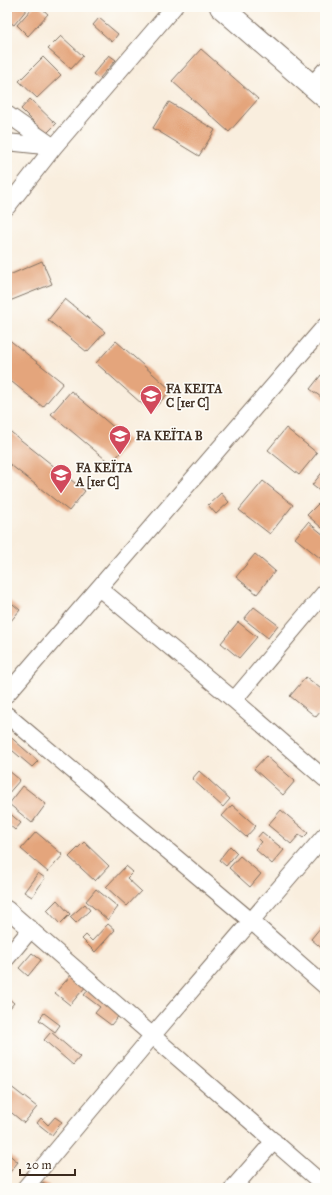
<svg xmlns="http://www.w3.org/2000/svg" width="332" height="1195" font-family="'IM FELL Great Primer',serif">
  <rect width="100%" height="100%" fill="#fdfcf7"/>
  <filter id="ink" filterUnits="userSpaceOnUse"><feTurbulence type="fractalNoise" baseFrequency=".025" numOctaves="2"/><feDisplacementMap in="SourceGraphic" scale="8" xChannelSelector="R" yChannelSelector="G"/><feConvolveMatrix kernelMatrix="1 2 1 2 8 2 1 2 1" color-interpolation-filters="sRGB"/></filter>
  <filter id="wash" filterUnits="userSpaceOnUse"><feTurbulence type="fractalNoise" baseFrequency=".012" numOctaves="4" result="noise"/><feDisplacementMap in="SourceGraphic" scale="16" xChannelSelector="R" yChannelSelector="G"/><feGaussianBlur stdDeviation="0.9" result="paint"/><feColorMatrix in="noise" values="0 0 0 0 0 0 0 0 0 0 0 0 0 0 0 0 0 1.4 0 .05"/><feComposite in="paint" operator="in"/></filter>
  <g filter="url(#wash)">
    <rect width="100%" height="100%" fill="#f9eede"/>
    <g id="blocks">
      <path fill="#e4a57b" d="M7,7H25L27,9L14,25L7,20Z
        M33,7H40L48,14L28,36L17,25Z
        M99,18L118,34L112,42L93,25Z
        M61,36L83,56L71,69L48,49Z
        M201,49L258,99L229,132L172,81Z
        M109,55L116,60L99,79L93,74Z
        M43,57L61,75L37,98L19,81Z
        M30,99L56,124L46,134L21,109Z
        M169,102L215,130L199,156L153,128Z
        M42,261L52,284L7,302V276Z
        M65,299L105,332L87,352L48,320Z
        M7,338L63,383L43,407L7,378Z
        M116,341L171,390L151,412L96,363Z
        M321,375L325,378V400L310,389Z
        M71,391L130,441L111,464L51,414Z
        M286,428L317,453L299,475L268,450Z
        M7,429L85,491L69,511L7,462Z
        M325,469V486L321,492L312,485Z
        M263,481L293,505L270,534L239,510Z
        M221,493L229,502L216,514L208,505Z
        M318,504L325,510V525L322,528L307,515Z
        M308,522L325,536V562L295,538Z
        M255,554L275,571L257,594L236,577Z
        M7,599L20,610L10,622L7,620Z
        M254,607L278,625L268,638L244,619Z
        M238,622L257,637L239,658L221,643Z
        M306,677L325,692V706L316,717L290,696Z
        M7,734L38,761L32,767L7,746Z
        M266,756L295,781L283,795L254,769Z
        M8,770L20,780L7,795V771Z
        M199,771L230,799L223,807L192,779Z
        M23,786L46,804L32,823L9,804Z
        M232,805L256,826L246,837L222,816Z
        M281,810L308,833L303,838L299,835L291,844L268,825Z
        M7,811L21,823L15,830L7,823Z
        M36,832L63,855L48,872L21,849Z
        M262,832L284,850L272,864L255,849L261,842L257,838Z
        M84,842L109,866L95,881L69,857Z
        M230,846L237,853L226,866L219,860Z
        M240,856L261,874L250,887L229,868Z
        M126,866L133,872L127,878L141,891L127,906L106,887Z
        M38,873L45,878L32,897L24,892Z
        M96,889L118,907L108,920L86,901Z
        M57,900L70,914L60,924L47,910Z
        M85,904L90,910L76,923L70,917Z
        M325,922V951L311,939Z
        M108,924L115,930L95,952L82,939L86,935L92,941Z
        M32,953L41,960L28,976L19,968Z
        M73,973L87,985L70,1005L55,993Z
        M89,989L121,1013L111,1025L95,1013L100,1007L84,995Z
        M7,997L14,1003L9,1009L7,1007Z
        M44,1013L60,1025L55,1032L39,1020Z
        M51,1032L80,1057L73,1065L44,1040Z
        M10,1086L37,1107L24,1123L7,1109V1089Z
        M55,1117L62,1122L52,1135L37,1123L41,1118L48,1125Z
        M7,1153L18,1162L7,1176Z
        M43,1182L51,1188H38Z"/>
    </g>
  </g>
  <g filter="url(#ink)">
    <use href="#blocks" fill-opacity="0" stroke="#7e6f61" stroke-width="1"/>
    <g fill="none" stroke-linecap="round" stroke-linejoin="round">
      <g stroke="#7e6f61" stroke-width="18">
        <path id="street" d="M312,85L325,70
          M7,114L54,147
          M7,142L53,147
          M7,207L54,147L174,7
          M99,588L234,700L325,779
          M7,694L325,326
          M234,700L325,592
          M7,715L251,921L325,986
          M7,909L325,1186
          M7,958L31,929
          M25,1188L153,1035L325,835
          M233,1188L274,1141"/>
      </g>
      <g stroke="#7e6f61" stroke-width="24">
        <path id="secondary" d="M221,7L325,97"/>
      </g>
      <use href="#street" stroke="#fff" stroke-width="16"/>
      <use href="#secondary" stroke="#fff" stroke-width="22"/>
    </g>
  </g>
  <defs>
    <g id="school-pin" transform="scale(1.15)"><path d="M0 17L-7.5 6A9.5 9.5 0 1 1 7.5 6Z" fill="#d1495b" stroke="#fdfcf7"/><path d="M0-5L7-2L0 1L-7-2ZM-4 1L0 2.5L4 1V4Q0 6-4 4Z" fill="#fff"/></g>
  </defs>
  <g fill-rule="evenodd">
    <use href="#school-pin" x="151" y="396"/>
    <use href="#school-pin" x="120" y="436"/>
    <use href="#school-pin" x="61" y="475"/>
  </g>
  <g text-anchor="middle" stroke-width="3.5" stroke-linejoin="round" paint-order="stroke">
    <g font-size="12" font-weight="bold" fill="#3b2a1e" stroke="#fdfcf7" text-anchor="start">
      <text x="166" y="393">FA KEITA<tspan x="166" dy="14">C [1er C]</tspan></text>
      <text x="136" y="440">FA KEÏTA B</text>
      <text x="76" y="472">FA KEÏTA<tspan x="76" dy="14">A [1er C]</tspan></text>
    </g>
  </g>
  <rect width="332" height="1195" fill="none" stroke="#fdfcf7" stroke-width="24"/>
  <path d="M20 1169v6h55v-6" fill="none" stroke="#3b2a1e" stroke-width="2"/>
  <text x="26" y="1169" font-size="12" fill="#3b2a1e" stroke="#fdfcf7" stroke-width="3" paint-order="stroke">20 m</text>
</svg>
